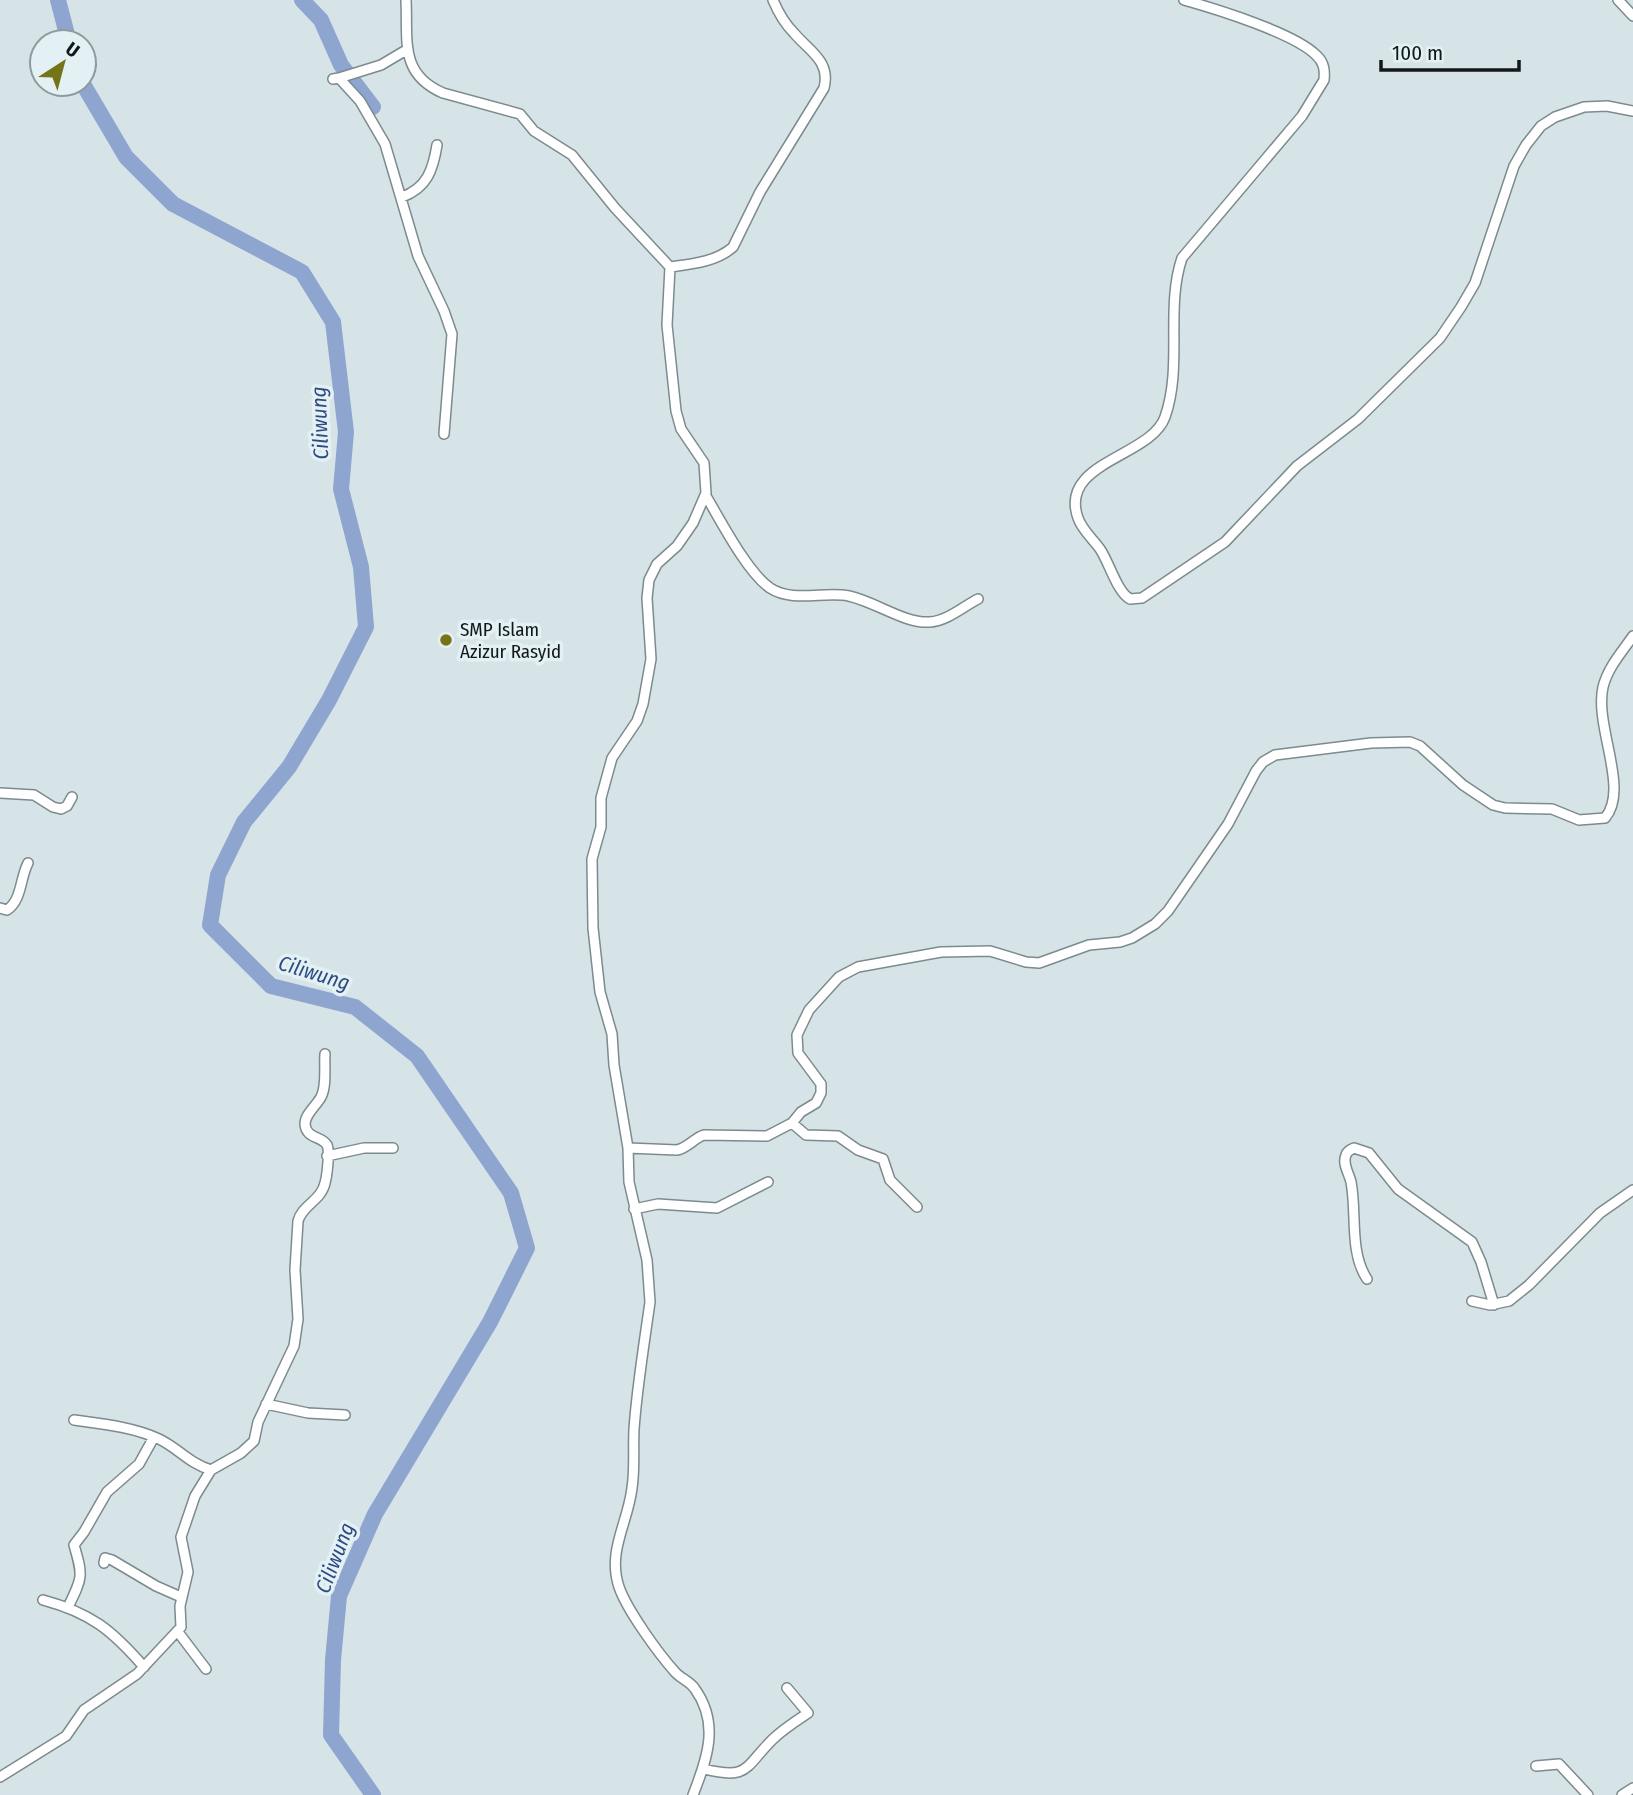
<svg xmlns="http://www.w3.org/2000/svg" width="1633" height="1795" font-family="'Fira Sans Condensed',sans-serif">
  <rect width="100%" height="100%" fill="#d6e4e8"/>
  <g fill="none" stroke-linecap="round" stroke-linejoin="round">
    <path stroke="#8ea5cf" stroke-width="16" d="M58,0L69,42
      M302,0L321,20L341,65L373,107
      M83,84L126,157L173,204L302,272L333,322L346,432L341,489L361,567L366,627L329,700L289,767L244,822L218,875L210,925L271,986L355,1007L417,1056L511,1193L527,1248L490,1322L375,1514L339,1596L333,1660L331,1735L373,1795"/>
    <g stroke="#7d8a8e" stroke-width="12">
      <path id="minor" d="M406,0C408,40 399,74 443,93L520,114L534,131L572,155L615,208L670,267L667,325L676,411L681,429L704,463L706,493L693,523L677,546L657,564L649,580L647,598L651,659L643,704L637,721L612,758L601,798V827L592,859L593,928L600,992L612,1034L614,1065L628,1148L629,1182L647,1260L650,1302C644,1345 637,1387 634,1429C633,1449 635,1469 632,1488C628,1523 607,1551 619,1587C627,1610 658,1653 675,1672C681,1679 690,1681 695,1689C720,1724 707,1759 693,1795
        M1184,0C1216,9 1294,33 1316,55C1324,62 1325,70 1324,80L1302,116L1182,258C1165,308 1183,366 1165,417C1151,457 1058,462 1078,518C1082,530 1093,539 1100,549C1109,562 1117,592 1130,599L1142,598L1225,542L1297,466L1358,419L1440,338L1461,307L1475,283L1514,166L1526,145L1541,126L1555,117L1584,107L1607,106L1633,111
        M1618,0L1633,16
        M339,78L381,65L408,49
        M333,79L339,78L360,101L385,144L418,256L444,311L452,334L444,434
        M402,197C427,188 433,170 437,145
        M670,267C692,264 716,262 733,247L760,192L824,88C831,61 809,51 794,33C785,24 778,12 773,0
        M706,496C721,521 747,572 770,588C793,603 824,591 849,596C876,602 905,624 930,622C947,621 964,606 978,599
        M0,793L34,795L53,807L61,809L67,806L72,797
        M0,908L7,910C22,900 20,878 28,863
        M792,1123L801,1112L816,1103L821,1093V1084L798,1053L797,1035L809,1010L839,977L858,967L941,952L990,951L1026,962L1039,963L1089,945L1120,942L1132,938L1155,924L1168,911L1228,824L1256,771L1263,762L1275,755L1371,743L1410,742L1420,746L1463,785L1493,805L1505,808L1552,809L1579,820L1605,818C1630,789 1594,726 1603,687C1608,667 1622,652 1633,636
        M628,1148L677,1150C688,1148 694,1138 704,1135L767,1136L792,1123L806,1135L838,1136L858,1150L883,1159L890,1180L917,1207
        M327,1156L364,1148H393
        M634,1209L658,1204L717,1208L768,1182
        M1367,1279C1349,1252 1357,1212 1351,1182C1349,1173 1342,1164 1346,1155C1347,1151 1350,1150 1354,1148L1369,1153L1398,1189L1472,1242L1481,1262L1494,1305
        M1472,1301L1490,1305L1509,1301L1529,1285L1600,1213L1633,1190
        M266,1404L308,1413L345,1415
        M74,1420C103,1424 133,1427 159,1439C178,1448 190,1464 211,1470
        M104,1563L105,1558L112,1560L156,1586L181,1597
        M43,1600C91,1613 112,1630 144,1667
        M68,1607C83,1577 83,1576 74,1545L84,1532L107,1492L139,1464L154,1437
        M178,1632L206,1669
        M1536,1766L1559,1764L1588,1795
        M704,1769C749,1780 744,1768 772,1740C783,1729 796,1721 808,1713L787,1688
        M0,1777L66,1736L84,1710L137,1674L181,1627L180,1606L188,1572L181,1537L195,1496L211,1470L241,1453L254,1441L258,1422L294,1346L298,1319L295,1270L298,1221C302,1205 321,1201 325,1183C327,1176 330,1151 327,1145C322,1136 306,1139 305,1124C305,1114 317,1105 321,1097C327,1086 324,1066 325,1054
        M1622,1795L1633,1788"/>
    </g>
    <use href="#minor" stroke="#fff" stroke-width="9"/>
  </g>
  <circle fill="#757419" stroke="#e3f1f5" stroke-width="2.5" cx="446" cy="640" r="7"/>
  <g text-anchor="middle" stroke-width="7" stroke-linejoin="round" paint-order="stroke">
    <g font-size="19" fill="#121718" stroke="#e3f1f5" text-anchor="start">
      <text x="460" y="636">SMP Islam<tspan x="460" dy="22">Azizur Rasyid</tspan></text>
    </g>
    <g font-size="21" font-style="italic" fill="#2e4b81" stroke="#e3f1f5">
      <text transform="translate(320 423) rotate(-92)" y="7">Ciliwung</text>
      <text transform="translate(314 973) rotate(17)" y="7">Ciliwung</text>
      <text transform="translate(335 1558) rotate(-69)" y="7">Ciliwung</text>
    </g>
  </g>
  <g transform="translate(63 63) rotate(36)"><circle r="33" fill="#e3f1f5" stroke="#8f9a9d" stroke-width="2"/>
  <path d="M0-5L12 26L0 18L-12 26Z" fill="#757419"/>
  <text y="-10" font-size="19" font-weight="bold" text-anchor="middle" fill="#121718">U</text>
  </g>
  <path d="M1381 60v10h138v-10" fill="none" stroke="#121718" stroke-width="3.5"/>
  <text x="1392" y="60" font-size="21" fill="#121718" stroke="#e3f1f5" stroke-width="5" paint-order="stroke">100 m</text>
</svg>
